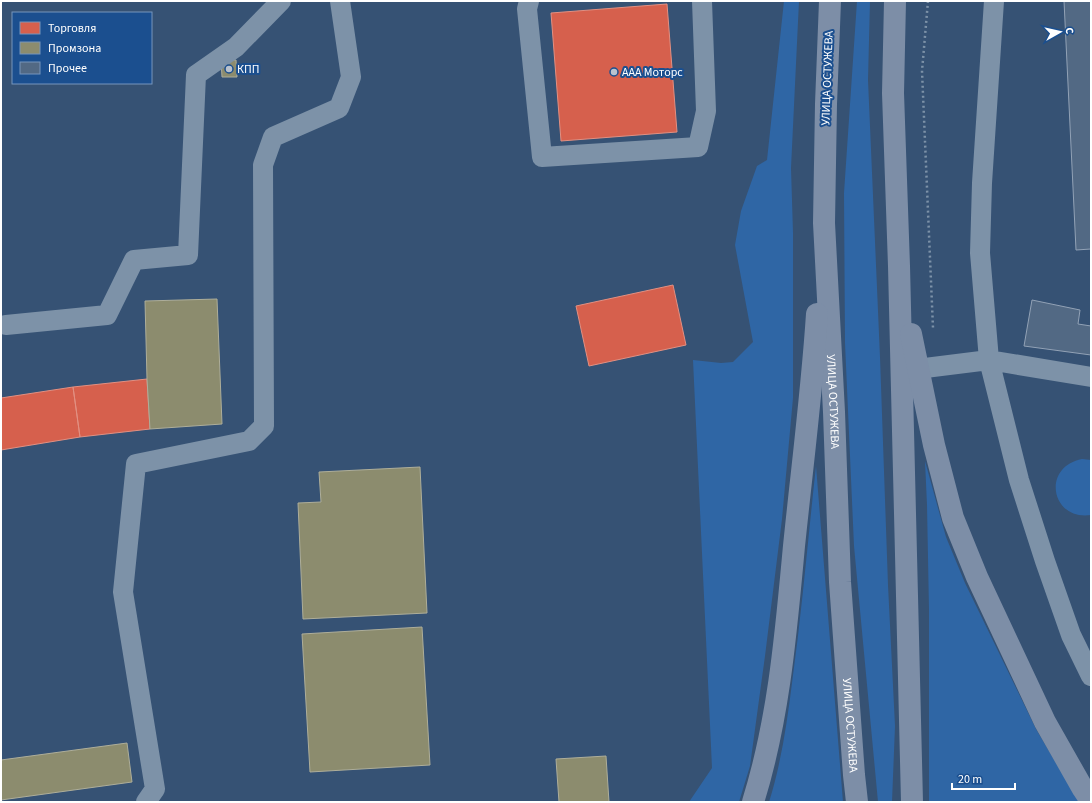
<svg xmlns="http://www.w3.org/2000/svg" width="1092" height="803" font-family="'Source Sans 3',sans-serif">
  <rect width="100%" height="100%" fill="#365274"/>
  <path fill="#2f66a5" d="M784,1H799L791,168L793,233V398L782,519L765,656L750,766L739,802H689L712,768L693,360L721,363L733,362L753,342L735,245L741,211L757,166L767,160Z
    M857,1H870L868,80L880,357L888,585L895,726L892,802H878L854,546L845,343L844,193Z
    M1082,459L1091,460V515C1051,521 1041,467 1082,459Z
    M925,461L946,537L965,583L1036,729L1079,802H929V610L927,505Z
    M816,466L843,802H769C781,764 787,723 792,683C802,611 808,538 816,466Z"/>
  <path fill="#d6604d" stroke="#e29082" d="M667,4L677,132L561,141L551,13Z
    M673,285L686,345L589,366L576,306Z
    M147,379L150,429L80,437L73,387Z
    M73,387L80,437L1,450V398Z"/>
  <path fill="#8c8c6e" stroke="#aeae9a" d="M221,60H236L237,77H222Z
    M217,299L222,424L150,429L147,379L145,301Z
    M420,467L427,613L303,619L298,503L321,502L319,472Z
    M422,627L430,765L310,772L302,634Z
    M127,743L132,782L1,800V760Z
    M606,756L609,802H559L556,759Z"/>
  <path fill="#526984" stroke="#92a2b6" d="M1064,1H1091V249L1076,250Z
    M1032,300L1080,310L1078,324L1091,326V355L1024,346Z"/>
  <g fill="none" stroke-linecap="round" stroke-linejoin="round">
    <path stroke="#7d92a8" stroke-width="2.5" stroke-dasharray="2 3" stroke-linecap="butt" d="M928,1L922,71L933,328"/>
    <path stroke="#7d92a8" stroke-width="20" d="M529,1L527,9L542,157L698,147L706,111L702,1
      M994,1L982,183L980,253L989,360L1019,480L1045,561L1071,635L1091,676
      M6,325L107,315L134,260L188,255L196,75L236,47L281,1
      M917,369L989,360L1091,377
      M146,802L155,789L123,592L136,464L249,441L264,426L263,165L273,137L339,108L351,77L340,1"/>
    <g stroke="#7d8ea7" stroke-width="22">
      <path id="s1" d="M830,1L826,104L824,223L834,412L840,582L854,775L857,802"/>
      <path d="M895,1L893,93L899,266L912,802"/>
      <path d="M911,334L934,445L953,518L977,577L1045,722L1083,789L1091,801"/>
      <path d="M753,802C779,719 786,632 794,546C802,468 812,391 817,314"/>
    </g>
  </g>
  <g fill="#b9c2ce" stroke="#1b4f8f" stroke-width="1.5">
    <circle cx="229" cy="69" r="4"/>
    <circle cx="614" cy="72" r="4"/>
  </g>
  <g text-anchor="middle" stroke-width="4" stroke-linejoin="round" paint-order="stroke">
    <g font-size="12" fill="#fff" stroke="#1b4f8f" text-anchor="start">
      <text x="237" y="73">КПП</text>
      <text x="622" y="76">ААА Моторс</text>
    </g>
    <g font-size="12" fill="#fff" stroke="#1b4f8f">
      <text transform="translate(827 78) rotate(-88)" y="4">УЛИЦА ОСТУЖЕВА</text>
      <text dy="4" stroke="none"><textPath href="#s1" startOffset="401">УЛИЦА ОСТУЖЕВА</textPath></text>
      <text dy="4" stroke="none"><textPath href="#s1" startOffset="725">УЛИЦА ОСТУЖЕВА</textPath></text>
    </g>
  </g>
  <rect width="1092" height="803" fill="none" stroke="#ffffff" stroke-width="4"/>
  <rect x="12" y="12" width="140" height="72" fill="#1b4f8f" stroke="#7695bc"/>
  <rect x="20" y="22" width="20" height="12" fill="#d6604d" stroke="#7695bc"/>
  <text x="48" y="32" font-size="12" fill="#ffffff">Торговля</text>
  <rect x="20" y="42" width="20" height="12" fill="#8c8c6e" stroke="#7695bc"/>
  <text x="48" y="52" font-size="12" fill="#ffffff">Промзона</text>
  <rect x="20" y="62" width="20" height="12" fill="#526984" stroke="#7695bc"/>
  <text x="48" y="72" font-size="12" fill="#ffffff">Прочее</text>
  <g transform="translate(1060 32) rotate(82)" stroke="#1b4f8f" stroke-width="3" paint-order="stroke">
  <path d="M0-3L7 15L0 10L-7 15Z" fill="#ffffff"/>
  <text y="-6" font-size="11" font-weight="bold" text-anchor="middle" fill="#ffffff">С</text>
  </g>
  <path d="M952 783v6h63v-6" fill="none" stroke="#ffffff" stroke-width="2"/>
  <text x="958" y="783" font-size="12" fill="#ffffff" stroke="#1b4f8f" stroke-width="3" paint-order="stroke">20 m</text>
</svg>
